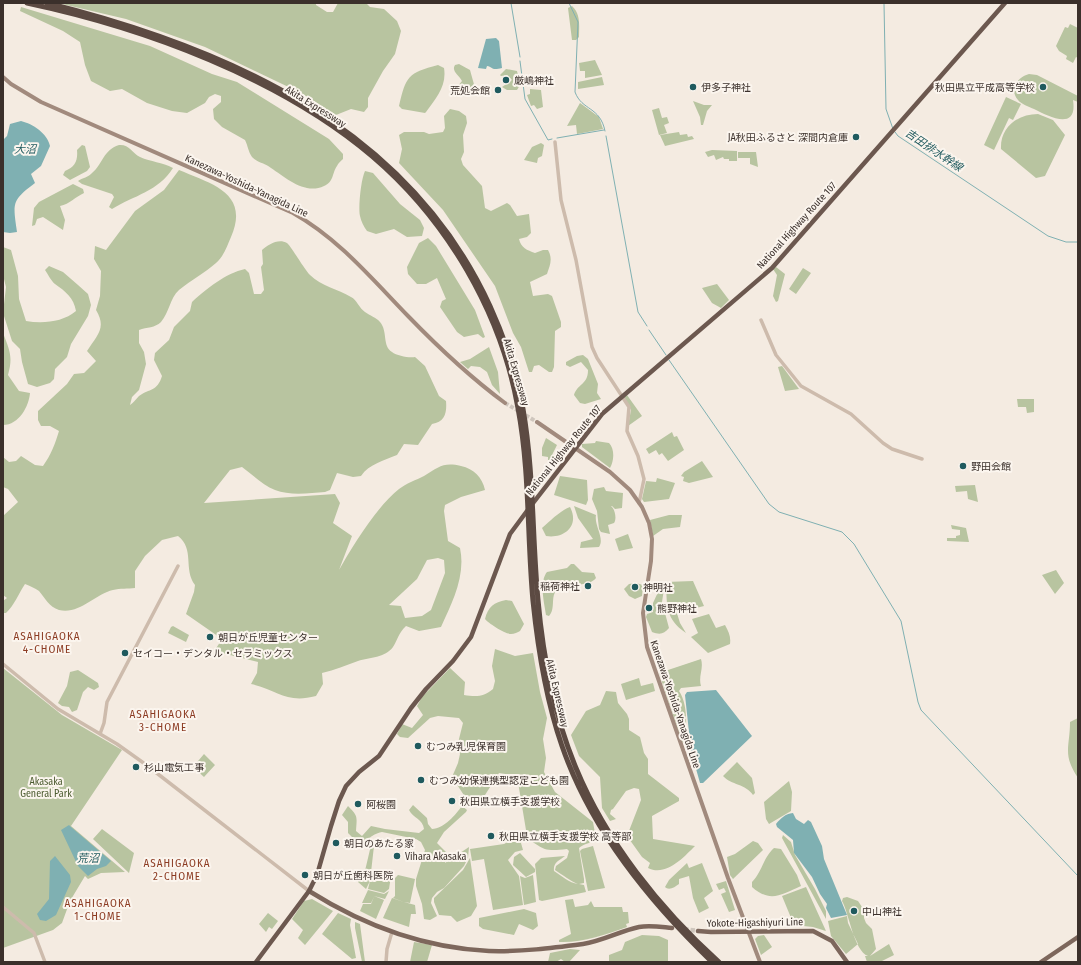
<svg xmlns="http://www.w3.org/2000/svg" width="1081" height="965" font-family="'Fira Sans Condensed','Noto Sans JP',sans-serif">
  <rect width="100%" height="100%" fill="#f4ebe1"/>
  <path fill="#b8c4a0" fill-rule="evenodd" d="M58,3H316V5L327,12H333L338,3H366L370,7L384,9L397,21L401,31L395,54L383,71L368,98V107L364,112L351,109L336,115L301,93L205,47L126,19Z
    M572,6C581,14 579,26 579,37L576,40H572L568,8Z
    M21,7L150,46L212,74L237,82L329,139L343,154V159C341,161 338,163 337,166C332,173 334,182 324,186C305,195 286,178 271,168C265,163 258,163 252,157C248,151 248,146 245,140L222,127L214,119L213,109L221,102V96L215,94L209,97L205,103L187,113L172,111L147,103L122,89L110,91L91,81L85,65L80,42L63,31L20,11Z
    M1070,24L1078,28V58L1076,57L1073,63L1066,59L1067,56L1059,51L1056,46L1065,27L1068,28Z
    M595,60L602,75L585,78V71H580L579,63Z
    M459,64L470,70L475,88L473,92H467L456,97L452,93L462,81C459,75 451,71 455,65Z
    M438,65L444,68C447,86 436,98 426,112L425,113L402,109L399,106C406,76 408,73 438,65Z
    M506,69L517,71L520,85L517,90H507L502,87L512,80L507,75L501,76L500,75Z
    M1029,74L1037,75L1078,96V102L1073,100C1078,132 1048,116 1034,109C1029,107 1021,104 1018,100C1009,90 1017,77 1029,74Z
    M602,77L604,85L578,89V82Z
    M530,89L541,90L543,107L537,109L534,105L531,106L527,95L530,94Z
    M1006,97L1021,104L1013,120L1009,118L994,150L984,145Z
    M693,101L704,105H712L707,111L703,125H701L700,117Z
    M580,103L599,117L603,129L577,134L576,125L567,126Z
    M659,108L662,118L667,117L669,123L664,125L667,133L659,135L652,110Z
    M450,109L459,111L466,116L467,123L463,135L464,152L461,159L463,165L482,186L485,208L491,211L507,203L510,205L517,216L529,214L531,233L527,237L519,239C521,248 527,250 535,253L543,250H548C553,259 550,265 547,274L530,282L533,296L548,294L552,296L561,322V327L555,331L554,367L552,372H549L539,365L534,366L532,372H529L521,347L513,333L495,286L443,210L399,163L402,149L399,135L404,132H424L429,134L443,132L445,128L444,116Z
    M1038,114L1053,120L1065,135L1045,176L1036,178L1001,149C1000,128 1017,114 1038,114Z
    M679,132L680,135L687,134L688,137L692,136L694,139L665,146L660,135Z
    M541,143L544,145L542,156L538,158L537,163L524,160L532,147Z
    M82,145L85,146L90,167L87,171L70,180L63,175L65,171C75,167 78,161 77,150Z
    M119,145C129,144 132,153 140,157C151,162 162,162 173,168C159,191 133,196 112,209L109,207L114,197L112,194L82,184L78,181C82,178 89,177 92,173C103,164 103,150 119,145Z
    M712,150L737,151V161H729V159H724L723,157L716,160L714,155L708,157L705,152Z
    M738,152H756L758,167L750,164V158H738Z
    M179,170C212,184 250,193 231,237C227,246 224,256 216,263C205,273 191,280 179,290C170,298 169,313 161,322C155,328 147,327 139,330V343L144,352L146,364L139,390L132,397L130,405C133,403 136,399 139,396C150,388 157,392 162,376L154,360L155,353L169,340L174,327L190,311L192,302C206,289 226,273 245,269L249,273L254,294H261L264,290L261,267L263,264L262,250C268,245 278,238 287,243C291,246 304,269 310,275C321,286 338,289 351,297C357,300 359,308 365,312C370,316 376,317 380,322C388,331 382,346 392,352C397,356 409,358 415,357L425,366L439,396L446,401C447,413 445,422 432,424L418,445L404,444L397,455C385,460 369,464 361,476L353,477L337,473L330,490L325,492C310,493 290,496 275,490C263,485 253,475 242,467L230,470L204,503L335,494L340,503L333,523L352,536L339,570C352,547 378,505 399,489C407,483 416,480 424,476C439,467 443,462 461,466C474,469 482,477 485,490L461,497L445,505L444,511L448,541L460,548C466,576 452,603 441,627L419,631L406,626C398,634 398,639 393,647C385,658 370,657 358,661C346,665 335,670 322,673L323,684L316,696C286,704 278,690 251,684L257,673L258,662L218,652L215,650L222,639L186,614L194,592L195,585C183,569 195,549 178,536L162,540L145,556L135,571V588C128,589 120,588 113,590C95,594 79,615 59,610C49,607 45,598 39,591C35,588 30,586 25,584C19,593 14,606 6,613H3V601L7,598L3,595V516L18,502L8,489L3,487V457L9,462L16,461L21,456L35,465L43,466C51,455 55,444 59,431L50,426H41L38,420V411L67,384L74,374L84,373L96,361L87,351C97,335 107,328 96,310L100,296L101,271L94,259L95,246L106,250L135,211L164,190ZM438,558L444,560L445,573L431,610L422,616L405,618L401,606L389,605L417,579L427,560Z
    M365,171L373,173L400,204L420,220L424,228L422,236L407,237L394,229L376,234L367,231C364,227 361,221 360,216C358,208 361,179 365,171Z
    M73,184L83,189L84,193C75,197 70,204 60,206L65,220L63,230L43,217L37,219L35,225L32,226L34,208L39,202Z
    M428,238L436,246L475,310L485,337L483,338L478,334L464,337L457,332L440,307L442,301L446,299L437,278L426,284H417L408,274L407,267L419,243Z
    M3,247L11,250L18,276L19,299L26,321C43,324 63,322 76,311C74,298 65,291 55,284C51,281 48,274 45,270L49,266L63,272L78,285L88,294L91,305L88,316L71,344L67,357L55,369L54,379L50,383L37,387L28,384L22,362L20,349L12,341L3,313L6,287L3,275Z
    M776,267L785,274L778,301L776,302L773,296L777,275L773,269Z
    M803,268L811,273L796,294L789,289Z
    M717,284L729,300L721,308L712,303L702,288Z
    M3,333C10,351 13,357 8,375L19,391L30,393C29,406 19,425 3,425Z
    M489,347L498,372L500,394L492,385L487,372L480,367L471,366L468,369L460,362L470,359Z
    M583,355L588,359L598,384L597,393L601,399L585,404L580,403L574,395C577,384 588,385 588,370L581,362L570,367L566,365V362L577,356Z
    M782,366L799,389L785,391L778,367Z
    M627,395L642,416L628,426L631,410L624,397Z
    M1017,399H1034V412L1027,413L1026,407H1018Z
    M672,432L674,437L677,436L684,450L668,461L662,453L659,455L656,450L649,454L646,449Z
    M546,438L557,445L552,455L558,457L556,461L548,460V457L542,456V448Z
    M596,441L609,443C615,449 614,461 610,468L582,447V444L595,443Z
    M702,461L713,477L689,483L683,481L684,477L681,476L684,472Z
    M560,476L587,480L588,500L586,505L554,495Z
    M657,478L675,483L669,499L644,502L642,499L646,481L656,482Z
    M975,485L978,502L968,499L967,491L956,492L955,486Z
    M604,487L606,491L623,493L622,508L615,509L612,506H611C615,509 617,519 614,523L608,525L610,534L601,532L599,529L597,511L592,499L594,489Z
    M574,506L596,515C594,526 605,538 599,547L580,548L581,542L593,539L578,518Z
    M570,507C580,526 564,539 546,536L542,528C550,521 561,510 570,507Z
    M669,515H682L680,527L663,529L653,536L650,520Z
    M951,525L966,528L969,542L947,541V538H956V536L960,535V530L952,529Z
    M628,534L633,548L619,551L615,539Z
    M571,564H574L582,572L594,573L596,578C588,588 568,582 557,590C550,596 556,609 549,616L546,615C544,602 539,582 547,572L567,568Z
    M1056,570L1064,583L1055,594L1042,575Z
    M693,581L704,606L688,610L684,607H675L680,623L686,633C665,619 667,605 666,582Z
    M636,583L643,585L642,596L635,599L629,596L624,589L629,584Z
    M664,589L662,602L669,628C664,634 660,635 652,632L646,617L647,614L653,612V603L659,590Z
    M506,600L512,601L524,624L520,631C518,632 514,634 511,634C505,634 488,623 485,619C488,607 494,602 506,600Z
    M709,614L716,628L725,625C729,632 731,637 730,644L708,653L691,637L698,633L692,619Z
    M173,626L189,635L186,642L168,633L171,627Z
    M495,649L515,656L533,653L540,692L547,718L543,739L546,758L544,772L555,792L593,822L596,839C591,844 584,843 579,848L584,879V883L579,884L584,885L586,892L542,901L539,900L535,864L541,858L565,856C559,861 553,862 554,871C562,876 569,883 578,884C570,881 563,875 555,870L556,866L567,858L569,851L567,849C537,853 544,845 520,836L519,834L526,830L517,776L499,773L478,806H471L452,777L458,763L460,754L458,746L459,739L463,723L459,718L438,716L430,718L408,738L400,737L397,734L402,724L412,728L423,715L417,706L422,697L450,668L465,682L464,695C476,697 484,697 493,689L495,681L492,666Z
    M701,659C704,669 698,676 701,686L681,688L679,691C688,704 687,728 684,743L682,742L659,673Z
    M3,668L62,715L122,750L71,826L125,872L101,873L88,879L85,876L70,901L62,923L53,930L3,948Z
    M78,670L98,683L99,687L94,690L88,687L83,692L77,710L72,712L69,707L62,706L58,703L67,686L70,672Z
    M639,678L641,686L653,683L655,691L626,700L621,684Z
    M606,691L616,692L618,703L627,714L629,719V730L640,737L644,753L648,759V774L679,798V801L652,816L653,839L695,846C684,857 666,877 648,868L650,863L642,857L627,836L641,800L639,789L634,788L626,791L613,809L611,810L610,814L616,819L610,821L602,808L600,777L579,756L571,735L586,711L600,705Z
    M1078,718V778C1062,754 1070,747 1070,722Z
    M204,754L215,765L204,777L193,767Z
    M737,762L752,778L755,793L753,795C746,784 731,785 723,776Z
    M789,781L792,792L791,811L769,824L766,819L764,802Z
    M413,805L427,818L428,824L432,829C444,829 456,814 462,806L467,810L466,812L444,832L437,843L447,853L445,863L469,847L468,858L464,866L444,888L437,892L432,898L431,903L437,916L430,920L424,919L422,904L416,886V879L425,850L421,842L416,839L382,832C362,836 368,854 348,833V822L342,815L348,806C358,816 357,816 356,831L362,836L371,826L385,829L419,833L424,829C423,819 413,818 409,810Z
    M102,829L134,853L129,873L93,839Z
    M783,835L791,842L795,855L815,889L826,911V919L782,838Z
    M519,836L523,850L515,852L508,860L519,876L523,905L493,910L484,859L472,861L470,849L504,844Z
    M372,841L374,846L370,881L372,873L376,874V870L391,876L389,889L384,893L368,889L370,881L366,889L358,882L359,878L364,875Z
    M753,841L758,843L763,850L733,879L730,875L727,857L735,854Z
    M593,846L605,888L588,891L580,851L582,849Z
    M774,848L781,849L797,875L801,886C781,895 770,903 752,887V882C762,872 763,858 774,848Z
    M520,853L535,869V872L526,877L513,865L514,857Z
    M470,858L477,906L471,916L457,922L451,916L439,915L434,902V898L463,870Z
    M687,863L689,868L702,863L713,891L704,898L709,908L699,913L693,898L689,876L679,879V884C675,887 669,891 665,887L669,880Z
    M398,875L415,879L410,903L404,902L415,905L416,914H411L409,927L383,918L392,898L404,902L393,898L395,896V878Z
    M533,875L536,902L524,905L520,876L525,878Z
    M726,881L735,910L729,912L721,894L726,892L724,888L719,890L716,884Z
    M806,887L826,931L813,927L794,925L782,896Z
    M368,890L384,894L389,891L385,899L374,896L384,900L376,919L360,911L363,904H371L374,897L371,903H362Z
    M847,897L858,901L864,910V918L866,923L872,929L876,949L870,956L889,944L894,955L880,962H867L865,956H868C854,951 849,913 842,901L843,898Z
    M312,899L333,911L305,945L298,938L303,930L292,919L304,901Z
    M573,899L575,907L588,905L591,901L594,907H622L623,912H628L629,923L626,924L627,927C605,935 582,943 559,942V940L571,934L565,900Z
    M524,909L536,913L538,926L533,930L519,924L514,935L483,929L479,926V918Z
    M268,913L278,921L272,929L269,927L266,932L259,924Z
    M338,913L351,919L350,925L356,958L352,959L322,934Z
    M847,916L848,923L858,944L846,954L831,936L828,921Z
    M355,922L360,924L365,962H362L355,928Z
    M642,935L659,936L668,940V962H609V955L622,950L625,942Z
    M764,935L772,947L761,955L755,939L758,936Z
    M414,942L432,945L427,962H410Z
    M570,949L580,950L569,962H565L561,959L556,962H548L550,953Z"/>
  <path fill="#7fb0b2" d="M496,38L499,41L502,68C491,71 493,67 487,66L486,69L478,68L486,39Z
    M21,121C33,124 47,133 50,146L41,166L31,174L35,183C11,201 13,203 17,232L10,233L3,232V140L7,136L10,124Z
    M716,690L752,736L703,783H700L691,751L685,695L687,692Z
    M793,813L796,819L804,824L808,820L811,822L822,846L824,859L847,915L831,918L826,908L827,904L820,894L812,877L794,853L793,840L777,827L776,824C781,818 785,814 793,813Z
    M69,825L71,827L111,861L106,866L97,869L88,876L78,866L61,830Z
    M55,856L70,875L71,882L56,915L46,921L40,920L37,914L49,899L50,861Z"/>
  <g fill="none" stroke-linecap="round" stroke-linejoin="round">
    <path stroke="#7fb0b2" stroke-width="1" d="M511,3L520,57
      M569,3L578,22L575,92C582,111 600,106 605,131
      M884,3L886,109L893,129
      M520,61L525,99L548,140L552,139
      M895,132L898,136L1048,236L1066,242H1078
      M606,136L638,312L647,326
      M557,138L604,130
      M649,330L666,355
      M669,360L769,504L779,512L842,532L854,544L901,621L918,702L921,710L1078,876"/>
    <path stroke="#cfc6bd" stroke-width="4" stroke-dasharray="4 2" stroke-linecap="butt" d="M505,403L537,422"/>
    <path stroke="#cfc6bd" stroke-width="4.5" stroke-dasharray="4.5 2" stroke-linecap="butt" d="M684,929L698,931"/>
    <path stroke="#cdbbac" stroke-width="3.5" d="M555,142L561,200L576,260L592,347L597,358L629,407L627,431L638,456L644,479L639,503
      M761,320L776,355L801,386L851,414L883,443L892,449L922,459
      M3,664L58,709L117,744L145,764L309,891
      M100,734L104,723L107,702L178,566
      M3,907L34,933L45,962
      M386,962L387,949L392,932"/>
    <path stroke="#a18a7d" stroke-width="4" d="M3,77L11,84L41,102L293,213C339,239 372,279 408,316C438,347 470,377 505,403
      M537,422L610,472L630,490L642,507L649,523L652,539L651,561L643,613L647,647L728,878L760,962"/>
    <path stroke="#7d675c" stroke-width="4.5" d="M309,891C363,925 425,948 489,951C521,952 552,948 583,944C603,941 620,931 639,927C650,925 661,927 672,928
      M698,931L711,932L813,931L832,941L847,962
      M1041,962L1078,937"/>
    <path stroke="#6c584f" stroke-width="4.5" d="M256,962L309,891L317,875L331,826L339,801L346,786L359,772L379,756L411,708L426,689L453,661L471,637L510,534L530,507L602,414L772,268L1005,3"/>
    <path stroke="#5c4a42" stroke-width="5" d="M27,3C145,28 280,78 372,156C447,220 501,312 518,408C530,472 527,537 533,601C538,650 546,700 562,746C591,830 649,901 712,962
      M47,3C228,48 408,127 490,306C505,339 517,374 523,409C534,472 532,536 538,600C543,657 554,715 576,768C606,841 660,909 719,962"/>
  </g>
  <g fill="#1f5a5e" stroke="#fbf5ee" stroke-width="1.5">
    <circle cx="506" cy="80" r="4"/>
    <circle cx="693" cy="87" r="4"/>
    <circle cx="1043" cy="87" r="4"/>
    <circle cx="498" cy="90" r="4"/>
    <circle cx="856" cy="137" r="4"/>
    <circle cx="963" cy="466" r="4"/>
    <circle cx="588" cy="586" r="4"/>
    <circle cx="635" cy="587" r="4"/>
    <circle cx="649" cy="608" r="4"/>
    <circle cx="210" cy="637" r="4"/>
    <circle cx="125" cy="653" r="4"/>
    <circle cx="418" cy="746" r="4"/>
    <circle cx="136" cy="767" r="4"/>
    <circle cx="421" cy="780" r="4"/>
    <circle cx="452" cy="801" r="4"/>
    <circle cx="358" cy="804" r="4"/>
    <circle cx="491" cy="836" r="4"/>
    <circle cx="336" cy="843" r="4"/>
    <circle cx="397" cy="856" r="4"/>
    <circle cx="305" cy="875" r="4"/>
    <circle cx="854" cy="911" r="4"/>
  </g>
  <g text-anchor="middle" stroke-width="4" stroke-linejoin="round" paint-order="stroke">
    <g font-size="10" fill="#3b302b" stroke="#fbf5ee" text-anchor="start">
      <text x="514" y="84">厳嶋神社</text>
      <text x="701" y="91">伊多子神社</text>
      <text x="1035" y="91" text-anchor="end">秋田県立平成高等学校</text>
      <text x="490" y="94" text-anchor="end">荒処会館</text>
      <text x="848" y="141" text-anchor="end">JA秋田ふるさと 深間内倉庫</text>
      <text x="971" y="470">野田会館</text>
      <text x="580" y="590" text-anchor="end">稲荷神社</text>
      <text x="643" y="591">神明社</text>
      <text x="657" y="612">熊野神社</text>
      <text x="218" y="641">朝日が丘児童センター</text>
      <text x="133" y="657">セイコー・デンタル・セラミックス</text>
      <text x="426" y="750">むつみ乳児保育園</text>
      <text x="144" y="771">杉山電気工事</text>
      <text x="429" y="784">むつみ幼保連携型認定こども園</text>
      <text x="460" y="805">秋田県立横手支援学校</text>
      <text x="366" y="808">阿桜園</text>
      <text x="499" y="840">秋田県立横手支援学校 高等部</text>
      <text x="344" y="847">朝日のあたる家</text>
      <text x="405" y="860">Vihara Akasaka</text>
      <text x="313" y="879">朝日が丘歯科医院</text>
      <text x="862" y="915">中山神社</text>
    </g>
    <g font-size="10" fill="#3b302b" stroke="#fbf5ee">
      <text transform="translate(316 106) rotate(32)" y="4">Akita Expressway</text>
      <text transform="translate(247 185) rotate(25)" y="4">Kanezawa-Yoshida-Yanagida Line</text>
      <text transform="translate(796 225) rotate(-48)" y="4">National Highway Route 107</text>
      <text transform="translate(517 372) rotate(74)" y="4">Akita Expressway</text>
      <text transform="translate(563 450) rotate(-51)" y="4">National Highway Route 107</text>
      <text transform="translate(558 693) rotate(77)" y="4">Akita Expressway</text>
      <text transform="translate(676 704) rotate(71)" y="4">Kanezawa-Yoshida-Yanagida Line</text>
      <text transform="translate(755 922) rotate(-1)" y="4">Yokote-Higashiyuri Line</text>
    </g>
    <g font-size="10" fill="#4a5a2e" stroke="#fbf5ee">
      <text x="46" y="785">Akasaka<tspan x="46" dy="12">General Park</tspan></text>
    </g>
    <g font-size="11" font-style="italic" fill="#1f5a5e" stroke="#fbf5ee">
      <text x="25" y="153">大沼</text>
      <text transform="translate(934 150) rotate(34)" y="4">吉田排水幹線</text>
      <text x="88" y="862">荒沼</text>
    </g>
    <g font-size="11" letter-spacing="1" fill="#8c3b22" stroke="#fbf5ee">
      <text x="47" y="640">ASAHIGAOKA<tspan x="47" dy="13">4-CHOME</tspan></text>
      <text x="163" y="718">ASAHIGAOKA<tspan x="163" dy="13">3-CHOME</tspan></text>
      <text x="177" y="867">ASAHIGAOKA<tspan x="177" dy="13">2-CHOME</tspan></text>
      <text x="98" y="907">ASAHIGAOKA<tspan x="98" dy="13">1-CHOME</tspan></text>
    </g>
  </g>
  <rect width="1081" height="965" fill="none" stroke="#3b302b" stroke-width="8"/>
</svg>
